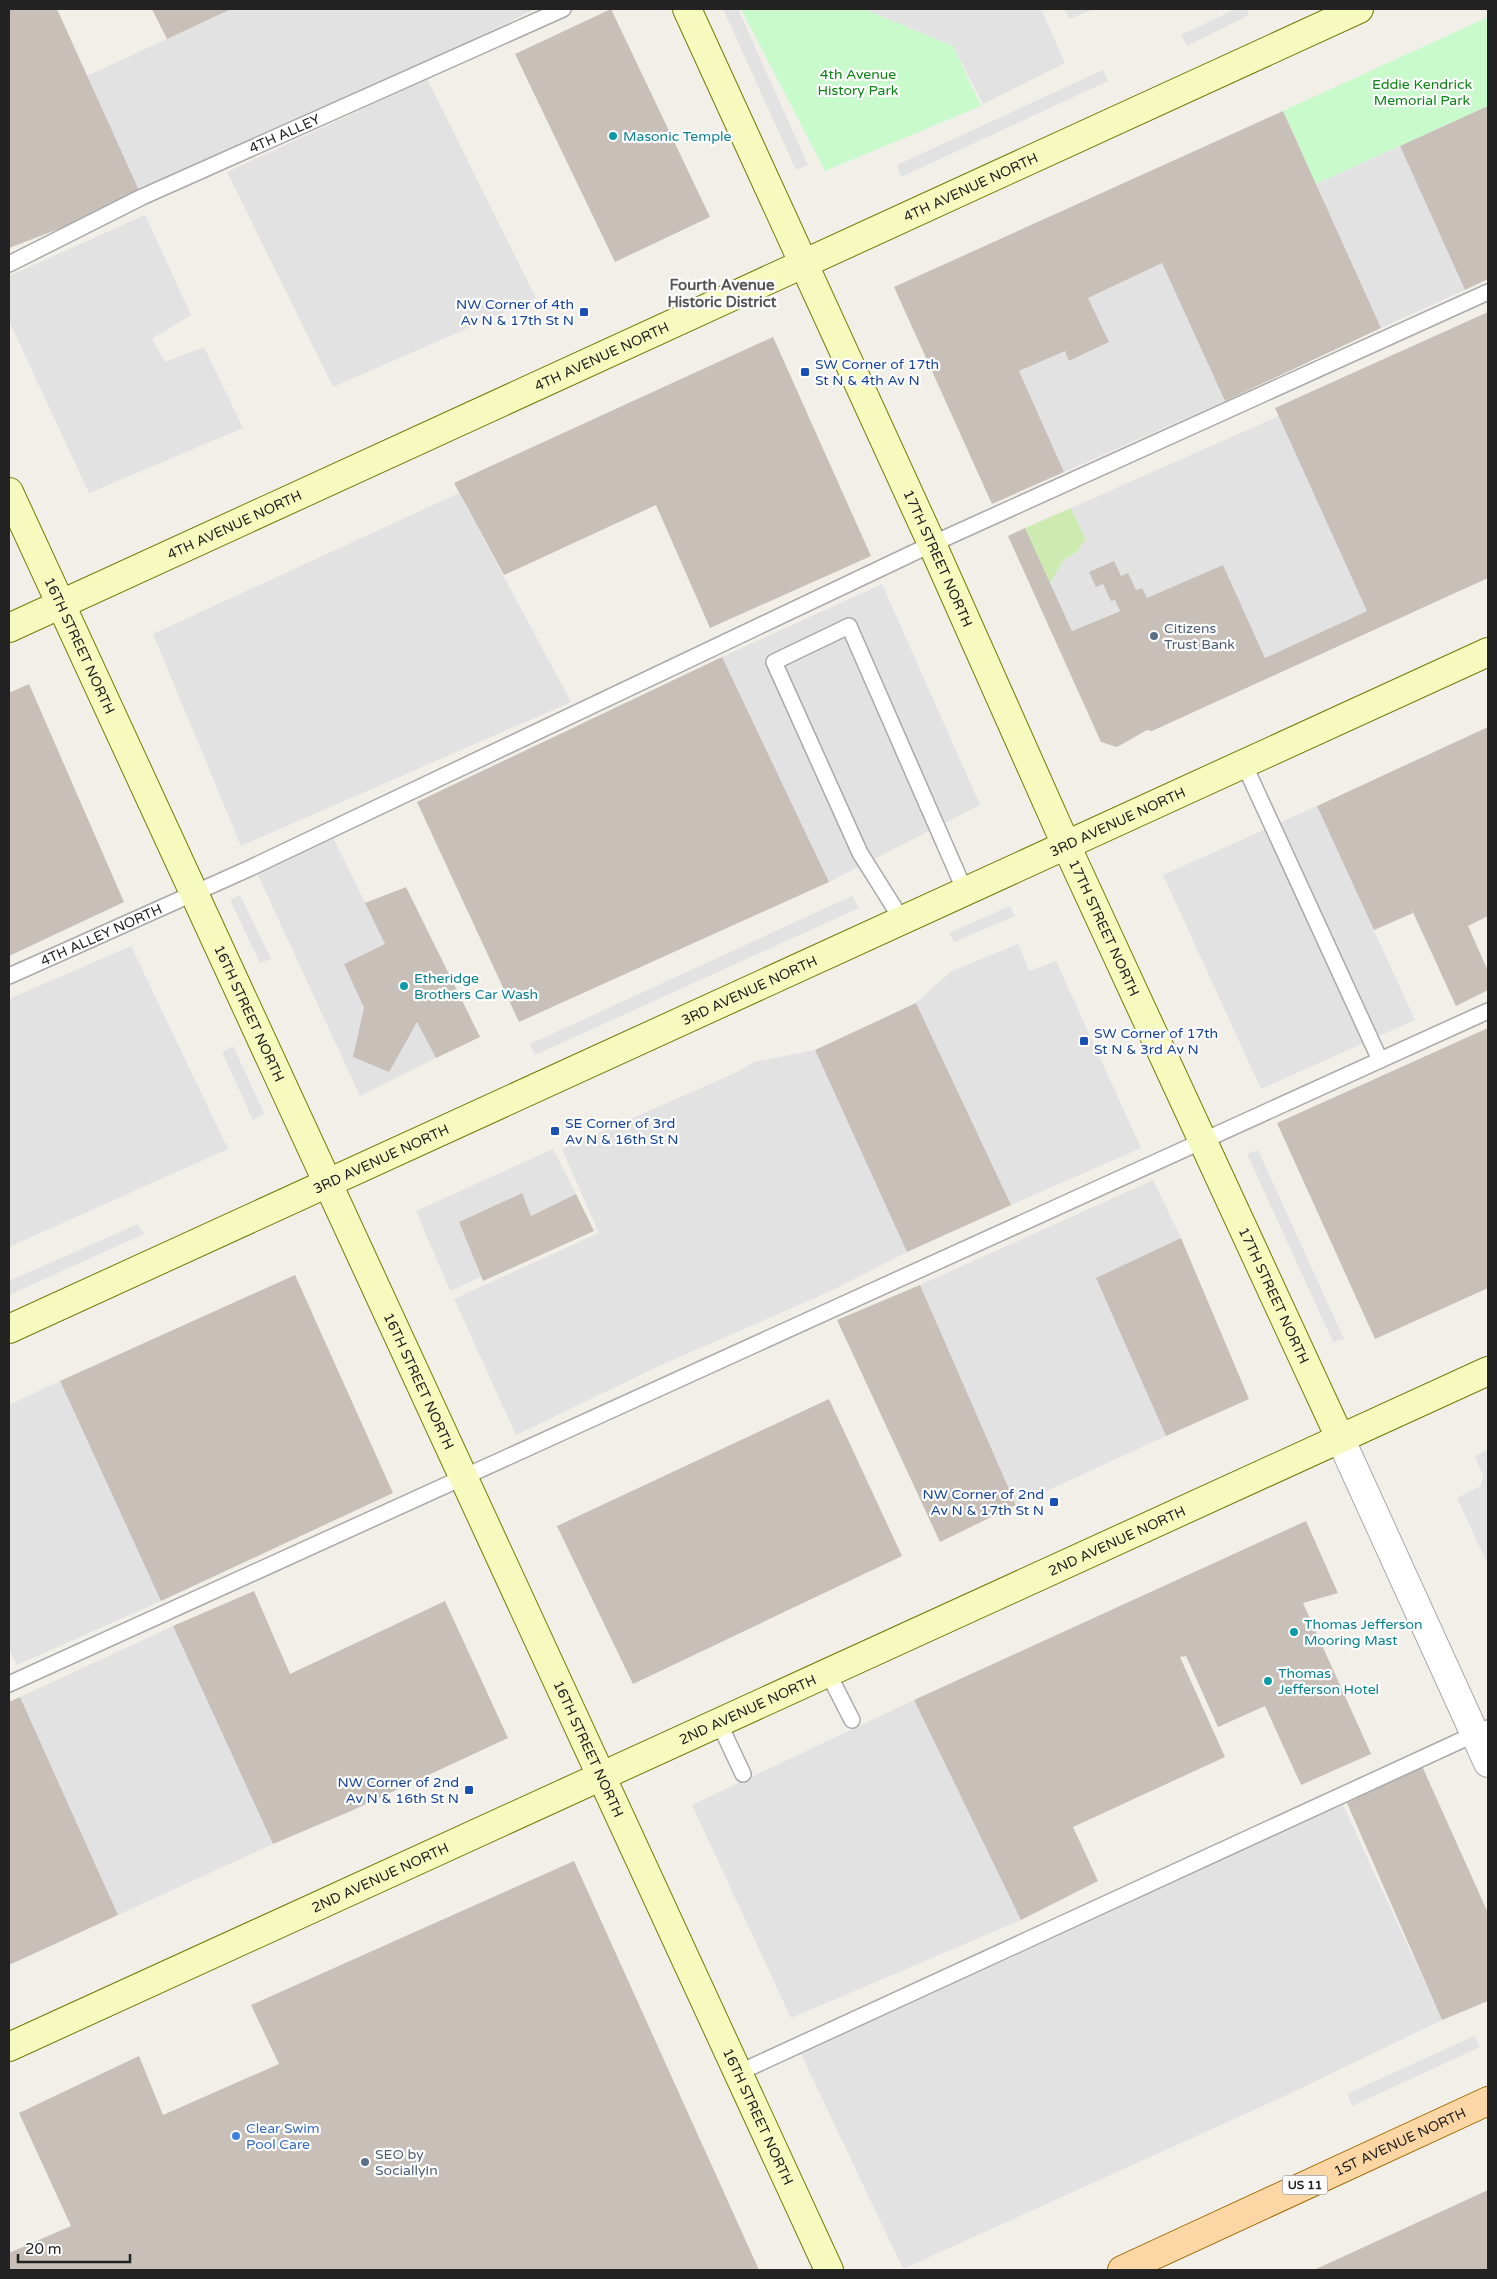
<svg xmlns="http://www.w3.org/2000/svg" width="1497" height="2279" font-family="'Varela Round',sans-serif">
  <rect width="100%" height="100%" fill="#f2efe9"/>
  <path fill="#cdebb0" d="M1071,508L1086,539L1077,552L1064,560L1050,583L1025,528Z"/>
  <path fill="#c8facc" d="M741,9H864L953,46L981,106L825,171Z
    M1488,17V106L1316,184L1283,111Z"/>
  <path fill="#e2e2e2" d="M231,9H536L142,197L87,76Z
    M723,9H738L808,165L796,170Z
    M864,9H1041L1065,63L983,104L953,46Z
    M1064,9H1095L1069,19Z
    M1236,9H1246L1249,15L1187,46L1181,35Z
    M1103,70L1108,81L901,177L897,165Z
    M427,79L536,298L333,387L227,172Z
    M1400,146L1465,290L1381,328L1316,184Z
    M145,215L191,315L152,339L165,362L204,347L243,428L89,493L9,321V276Z
    M1162,263L1225,401L1064,472L1019,371L1065,351L1070,361L1109,342L1088,298Z
    M1468,326L1488,369V571L1376,623L1367,611L1265,658L1223,565L1072,631L1050,583L1064,560L1077,552L1086,539L1071,508L1279,416Z
    M459,493L571,702L241,846L153,634Z
    M882,584L980,805L829,882L722,657Z
    M1317,806L1415,1020L1261,1089L1163,875Z
    M333,837L385,944L344,964L364,1008L417,1022L436,1058L360,1096L257,873Z
    M240,895L271,959L260,963L230,900Z
    M852,896L859,908L535,1055L530,1044Z
    M1010,906L1015,916L954,942L949,933Z
    M1018,944L1029,971L1056,961L1141,1148L1011,1205L916,1003L950,972Z
    M131,946L228,1149L9,1247V999Z
    M233,1046L264,1113L253,1120L222,1052Z
    M815,1050L907,1252L831,1291L659,1366L516,1435L454,1299L599,1233L562,1149L735,1073L754,1062Z
    M553,1149L576,1194L531,1216L521,1193L459,1222L481,1277L450,1291L416,1211Z
    M1258,1150L1344,1339L1333,1342L1247,1154Z
    M1153,1180L1181,1238L1096,1278L1166,1436L1016,1505L920,1285Z
    M138,1224L144,1234L9,1295V1281Z
    M60,1381L161,1601L17,1665L9,1649V1405Z
    M1488,1450V1565L1457,1498L1481,1486L1483,1476L1475,1456Z
    M173,1626L273,1844L118,1915L20,1697Z
    M914,1700L1021,1920L791,2018L692,1805Z
    M1343,1805L1442,2020L1289,2094L903,2269L801,2054Z
    M1474,2036L1480,2047L1352,2106L1347,2094Z"/>
  <path fill="#c7bfb8" d="M9,9H57L142,197L9,248Z
    M152,9H231L167,39Z
    M611,9L710,217L615,262L515,54Z
    M1488,106V279L1465,290L1400,146Z
    M1283,111L1381,328L1225,401L1162,263L1088,298L1109,342L1069,361L1065,351L1019,371L1064,472L992,504L894,287Z
    M1488,312V578L1152,731L1147,730L1117,747L1101,742L1008,536L1025,528L1072,631L1120,611L1115,600L1111,601L1103,584L1096,587L1089,572L1114,561L1121,576L1128,573L1136,590L1142,588L1147,598L1223,565L1265,658L1367,611L1275,408Z
    M773,337L871,556L710,628L656,505L504,575L454,483Z
    M722,657L829,882L519,1022L417,802Z
    M29,684L124,902L9,956V693Z
    M1488,727V916L1468,926L1488,971V990L1456,1006L1406,897L1413,913L1374,930L1317,806Z
    M406,887L480,1037L436,1058L417,1022L389,1072L353,1057L364,1008L344,964L385,944L365,903Z
    M916,1003L1011,1205L907,1252L815,1050Z
    M1488,1028V1288L1375,1339L1277,1123Z
    M522,1193L531,1216L576,1194L594,1231L483,1281L459,1222Z
    M1181,1238L1249,1399L1166,1436L1096,1278Z
    M295,1275L393,1493L161,1601L60,1381Z
    M920,1285L1016,1505L940,1542L837,1320Z
    M829,1399L902,1556L633,1684L557,1526Z
    M1306,1521L1338,1593L1303,1603L1371,1754L1301,1785L1265,1706L1218,1727L1186,1656L1180,1657L1225,1757L1073,1827L1098,1881L1021,1920L914,1700Z
    M254,1591L290,1674L445,1601L508,1738L351,1811L273,1844L173,1626Z
    M20,1697L118,1915L9,1965V1702Z
    M1422,1766L1488,1913V2001L1442,2020L1347,1803Z
    M574,1861L759,2270H9V2253L71,2226L19,2113L139,2056L163,2115L279,2064L251,2005Z
    M1488,2190V2270H1314Z"/>
  <g fill="none" stroke-linecap="round" stroke-linejoin="round">
    <g stroke="#a9a9a9" stroke-width="18">
      <g id="lane">
        <path id="s1" d="M9,264L142,197L563,9"/>
        <path d="M1244,764L1380,1060"/>
        <path d="M902,920L860,853L774,662L849,626L965,891"/>
        <path id="s2" d="M9,976L248,869L932,544L1488,292"/>
        <path d="M828,1673L852,1720"/>
        <path d="M9,1684L1488,1011"/>
        <path d="M719,1723L743,1774"/>
        <path d="M738,2073L1488,1728"/>
      </g>
    </g>
    <g stroke="#a9a9a9" stroke-width="30">
      <path id="street" d="M1340,1438L1488,1763"/>
    </g>
    <g stroke="#707d05" stroke-width="30">
      <g id="secondary">
        <path id="s3" d="M687,9L932,544L1066,845L1340,1438"/>
        <path id="s4" d="M9,492L829,2270"/>
        <path id="s5" d="M9,628L1359,9"/>
        <path id="s6" d="M9,1329L1488,652"/>
        <path id="s7" d="M9,2047L1488,1371"/>
      </g>
    </g>
    <g stroke="#a06b00" stroke-width="30">
      <g id="primary">
        <path id="s8" d="M1122,2270L1488,2101"/>
      </g>
    </g>
    <use href="#lane" stroke="#fff" stroke-width="15"/>
    <use href="#street" stroke="#fff" stroke-width="28"/>
    <use href="#secondary" stroke="#f7fabf" stroke-width="28"/>
    <use href="#primary" stroke="#fcd6a4" stroke-width="28"/>
  </g>
  <g fill="#0f9aa8" stroke="#fff" stroke-width="2">
    <circle cx="613" cy="136" r="5"/>
    <circle cx="404" cy="986" r="5"/>
    <circle cx="1294" cy="1632" r="5"/>
    <circle cx="1268" cy="1681" r="5"/>
  </g>
  <g fill="#1a4fb4" stroke="#fff" stroke-width="2">
    <rect x="579" y="307" width="10" height="10" rx="2.5"/>
    <rect x="800" y="367" width="10" height="10" rx="2.5"/>
    <rect x="1079" y="1036" width="10" height="10" rx="2.5"/>
    <rect x="550" y="1126" width="10" height="10" rx="2.5"/>
    <rect x="1049" y="1497" width="10" height="10" rx="2.5"/>
    <rect x="464" y="1785" width="10" height="10" rx="2.5"/>
  </g>
  <g fill="#5c6f8a" stroke="#fff" stroke-width="2">
    <circle cx="1154" cy="636" r="5"/>
    <circle cx="365" cy="2162" r="5"/>
  </g>
  <circle fill="#3f7fe0" stroke="#fff" stroke-width="2" cx="236" cy="2136" r="5"/>
  <g text-anchor="middle" stroke-width="4.5" stroke-linejoin="round" paint-order="stroke">
    <rect fill="#fff" stroke="#646464" stroke-width="1" x="1282.5" y="2175.5" width="45" height="19" rx="4"/>
    <g font-size="12" font-weight="bold" fill="#222">
      <text x="1305" y="2189">US 11</text>
    </g>
    <g font-size="14" fill="#0c8416" stroke="#fff">
      <text x="858" y="79">4th Avenue<tspan x="858" dy="16">History Park</tspan></text>
      <text x="1422" y="89">Eddie Kendrick<tspan x="1422" dy="16">Memorial Park</tspan></text>
    </g>
    <g font-size="14" fill="#222" stroke="#fff">
      <text dy="5" stroke="none"><textPath href="#s1" startOffset="305">4TH ALLEY</textPath></text>
      <text dy="5" stroke="none"><textPath href="#s5" startOffset="1058">4TH AVENUE NORTH</textPath></text>
      <text dy="5" stroke="none"><textPath href="#s5" startOffset="652">4TH AVENUE NORTH</textPath></text>
      <text dy="5" stroke="none"><textPath href="#s5" startOffset="248">4TH AVENUE NORTH</textPath></text>
      <text dy="5" stroke="none"><textPath href="#s3" startOffset="604">17TH STREET NORTH</textPath></text>
      <text dy="5" stroke="none"><textPath href="#s4" startOffset="169">16TH STREET NORTH</textPath></text>
      <text dy="5" stroke="none"><textPath href="#s6" startOffset="1219">3RD AVENUE NORTH</textPath></text>
      <text dy="5" stroke="none"><textPath href="#s3" startOffset="1009">17TH STREET NORTH</textPath></text>
      <text dy="5" stroke="none"><textPath href="#s2" startOffset="101">4TH ALLEY NORTH</textPath></text>
      <text dy="5" stroke="none"><textPath href="#s6" startOffset="814">3RD AVENUE NORTH</textPath></text>
      <text dy="5" stroke="none"><textPath href="#s4" startOffset="574">16TH STREET NORTH</textPath></text>
      <text dy="5" stroke="none"><textPath href="#s6" startOffset="409">3RD AVENUE NORTH</textPath></text>
      <text dy="5" stroke="none"><textPath href="#s3" startOffset="1414">17TH STREET NORTH</textPath></text>
      <text dy="5" stroke="none"><textPath href="#s4" startOffset="979">16TH STREET NORTH</textPath></text>
      <text dy="5" stroke="none"><textPath href="#s7" startOffset="1218">2ND AVENUE NORTH</textPath></text>
      <text dy="5" stroke="none"><textPath href="#s7" startOffset="812">2ND AVENUE NORTH</textPath></text>
      <text dy="5" stroke="none"><textPath href="#s4" startOffset="1384">16TH STREET NORTH</textPath></text>
      <text dy="5" stroke="none"><textPath href="#s7" startOffset="408">2ND AVENUE NORTH</textPath></text>
      <text dy="5" stroke="none"><textPath href="#s4" startOffset="1789">16TH STREET NORTH</textPath></text>
      <text dy="5" stroke="none"><textPath href="#s8" startOffset="306">1ST AVENUE NORTH</textPath></text>
    </g>
    <g font-size="14" fill="#0d838f" stroke="#fff" text-anchor="start">
      <text x="623" y="141">Masonic Temple</text>
      <text x="414" y="983">Etheridge<tspan x="414" dy="16">Brothers Car Wash</tspan></text>
      <text x="1304" y="1629">Thomas Jefferson<tspan x="1304" dy="16">Mooring Mast</tspan></text>
      <text x="1278" y="1678">Thomas<tspan x="1278" dy="16">Jefferson Hotel</tspan></text>
    </g>
    <g font-size="14" fill="#164399" stroke="#fff" text-anchor="end">
      <text x="574" y="309">NW Corner of 4th<tspan x="574" dy="16">Av N &amp; 17th St N</tspan></text>
      <text x="815" y="369" text-anchor="start">SW Corner of 17th<tspan x="815" dy="16">St N &amp; 4th Av N</tspan></text>
      <text x="1094" y="1038" text-anchor="start">SW Corner of 17th<tspan x="1094" dy="16">St N &amp; 3rd Av N</tspan></text>
      <text x="565" y="1128" text-anchor="start">SE Corner of 3rd<tspan x="565" dy="16">Av N &amp; 16th St N</tspan></text>
      <text x="1044" y="1499">NW Corner of 2nd<tspan x="1044" dy="16">Av N &amp; 17th St N</tspan></text>
      <text x="459" y="1787">NW Corner of 2nd<tspan x="459" dy="16">Av N &amp; 16th St N</tspan></text>
    </g>
    <g font-size="14" fill="#4e5e75" stroke="#fff" text-anchor="start">
      <text x="1164" y="633">Citizens<tspan x="1164" dy="16">Trust Bank</tspan></text>
      <text x="375" y="2159">SEO by<tspan x="375" dy="16">SociallyIn</tspan></text>
    </g>
    <g font-size="14" fill="#366cbe" stroke="#fff" text-anchor="start">
      <text x="246" y="2133">Clear Swim<tspan x="246" dy="16">Pool Care</tspan></text>
    </g>
    <g font-size="15" font-weight="bold" fill="#555" stroke="#fff">
      <text x="722" y="290">Fourth Avenue<tspan x="722" dy="17">Historic District</tspan></text>
    </g>
  </g>
  <rect width="1497" height="2279" fill="none" stroke="#222222" stroke-width="20"/>
  <path d="M18 2254v8h112v-8" fill="none" stroke="#222222" stroke-width="2.5"/>
  <text x="25" y="2254" font-size="15" fill="#222222" stroke="#ffffff" stroke-width="4" paint-order="stroke">20 m</text>
</svg>
